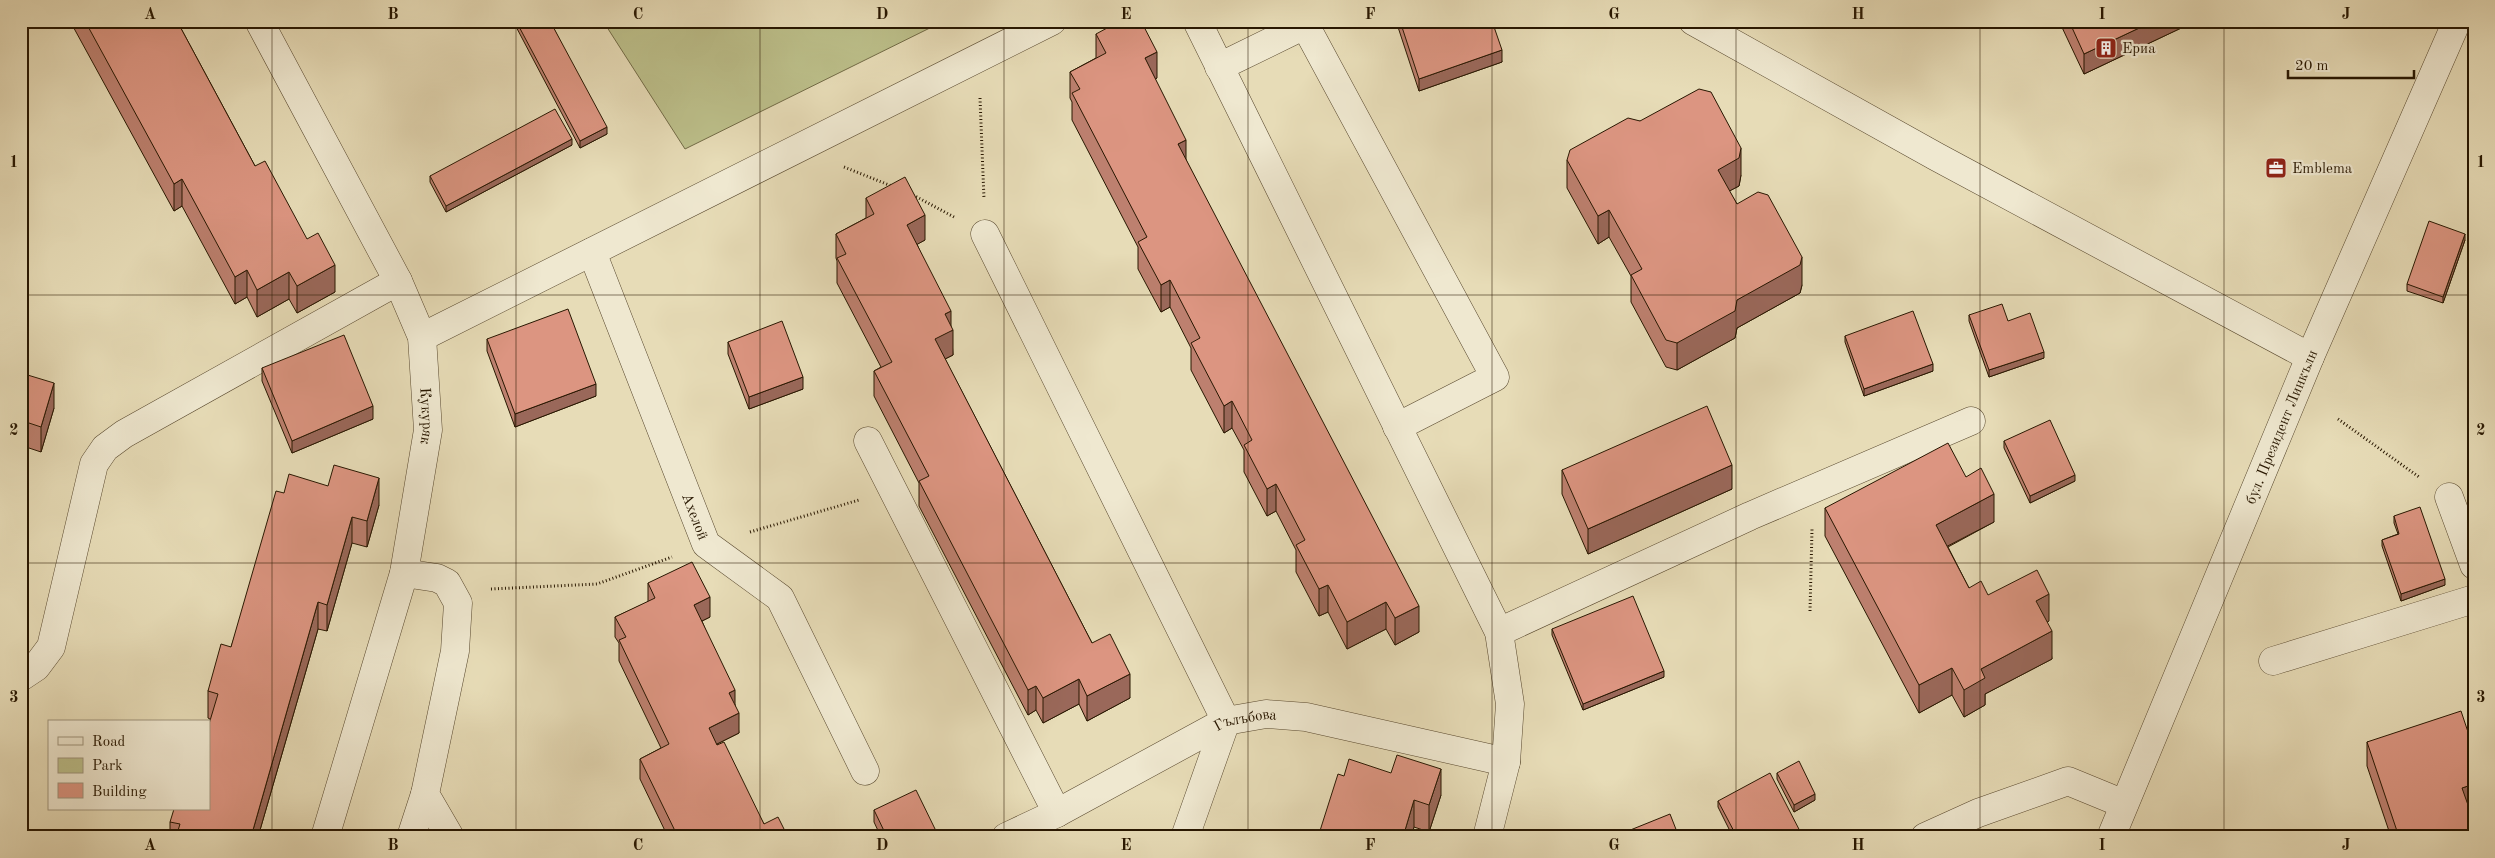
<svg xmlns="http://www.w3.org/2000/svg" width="2495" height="858" font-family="'Old Standard TT',serif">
  <rect width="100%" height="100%" fill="#e7dcb7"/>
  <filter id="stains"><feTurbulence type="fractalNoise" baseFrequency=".004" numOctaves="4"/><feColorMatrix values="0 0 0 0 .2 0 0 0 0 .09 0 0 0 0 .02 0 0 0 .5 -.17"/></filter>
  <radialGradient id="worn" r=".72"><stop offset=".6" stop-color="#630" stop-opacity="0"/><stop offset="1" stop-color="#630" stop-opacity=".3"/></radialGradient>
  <path fill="#bcbf8a" stroke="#726b46" d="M603,21H944L685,149Z"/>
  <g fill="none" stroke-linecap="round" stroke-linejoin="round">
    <g stroke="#58482e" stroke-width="29">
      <g id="minor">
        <path id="s1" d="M259,21L398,281L422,337L428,430L404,573L325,837"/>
        <path d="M1197,21L1499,632L1510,704L1506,762L1487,837"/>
        <path d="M1693,21L1937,157L2310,357"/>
        <path d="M1219,67L1305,25L1495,377L1397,427"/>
        <path d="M985,234L1226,721L1185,837"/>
        <path id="s2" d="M592,252L706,544L780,598L865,771"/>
        <path d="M422,337L1052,21"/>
        <path d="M868,441L1057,813"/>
        <path d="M2449,497L2474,565"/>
        <path d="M404,573L437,578L447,583L458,603L455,651L425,794L450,837"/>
        <path d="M1499,632L1750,516L1971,421"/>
        <path d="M2273,661L2474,599"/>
        <path d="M21,677L36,667L51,647L94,464L105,448L124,434L398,281"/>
        <path d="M411,837L425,794"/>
        <path id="s3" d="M1006,837L1057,813L1226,721L1266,714L1306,717L1506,762"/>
        <path d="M1925,837L1978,813L2068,781L2124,804"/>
        <path id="s4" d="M2111,837L2310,357L2457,21"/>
      </g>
    </g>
    <path stroke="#281701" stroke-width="3" stroke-dasharray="1 2.5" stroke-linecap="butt" d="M980,98L984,199
      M844,167L894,187
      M913,195L954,217
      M2338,419L2419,477
      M750,532L859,500
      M491,589L597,584L672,557
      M1810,611L1812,529"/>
    <use href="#minor" stroke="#efe8d0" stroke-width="28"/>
  </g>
  <path fill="#bd806f" stroke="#281701" d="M70,21H177L255,166L335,292L297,313L289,299L257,317L247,297L235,304L182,206L174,211Z
    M513,21H550L607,134L580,148Z
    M1396,21H1492L1502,62L1419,91Z
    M2059,21H2196L2084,74Z
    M1096,34L1157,78L1155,79L1186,160L1419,632L1395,645L1386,629L1347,649L1328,612L1319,616L1296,572V550L1276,511L1267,516L1244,472V450L1232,428L1224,433L1191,370V348L1170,307L1161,312L1138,269V247L1072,120V102L1070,98V72L1096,58Z
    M1640,121L1741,175L1739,186L1729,191L1737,204L1802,285L1800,293L1737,328L1735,338L1677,370L1666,367L1631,302V276L1609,237L1598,244L1567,188V160Z
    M572,145L446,212L430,182V176Z
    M866,198L925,240L917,244L951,327L953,355L945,359L1092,643L1130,698L1087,721L1079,704L1043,723L1036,710L1028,715L919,506V483L874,396V371L881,367L837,283V261L836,258V234L866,218Z
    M2465,240L2443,303L2407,291V284Z
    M1969,315L2008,321L2044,358L1989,377L1969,321Z
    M1845,336L1933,371L1864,396L1845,342Z
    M487,339L596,396L515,427L487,351Z
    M728,342L803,389L749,409L728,354Z
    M262,368L373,419L292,453L262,381Z
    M21,373L54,408L41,452L26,447Z
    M2472,419H2474V448L2472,444Z
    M2004,441L2075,481L2030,503L2004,448Z
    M1562,470L1732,489L1588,554L1562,494Z
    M1966,477L1994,522L1948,547L1969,588L2049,621L2047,622L2052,659L1985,694V705L1964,717L1952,695L1919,713L1825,536V508Z
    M284,493L379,505L367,547L352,543L327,631L318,629L258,837H170V822L209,809L210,719L208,718V691L231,647Z
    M2394,516L2445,585L2401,601L2382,546V540L2398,534L2394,523Z
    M648,583L710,617L702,621L735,705L739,733L717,744L764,824L788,837H668L640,779V759L661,748L619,661V643L615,637V617L648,602Z
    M1552,629L1664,677L1583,710L1552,635Z
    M2367,742L2474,750V808L2470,810L2474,837H2391L2367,766Z
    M1777,773L1815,800L1794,812L1777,779Z
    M1344,776L1441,795L1429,832L1414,827L1411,837H1318Z
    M1718,801L1803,837H1733L1718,807Z
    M874,810L937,837H881L874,822Z"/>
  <path fill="#9a685a" stroke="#281701" d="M2154,21H2196L2084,74V54Z
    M1502,50V62L1419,91V79Z
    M1157,52V78L1145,85V58Z
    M607,127V134L580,148V141Z
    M572,139V145L446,212V206Z
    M1186,140V167L1178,144Z
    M1741,148V175L1739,186L1718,197V170Z
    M182,179V206L174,211V184Z
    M1609,210V237L1598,244V216Z
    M925,215V240L907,250V225Z
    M2465,234V240L2443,303V297Z
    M1802,257V285L1800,293L1737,328L1735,338L1677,370V343L1737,300Z
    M335,265V292L297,313V286Z
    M247,270V297L235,304V277Z
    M289,272V299L257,317V290Z
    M1170,280V307L1161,312V285Z
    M951,311V331L953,330V355L935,364V339L945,314Z
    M2044,352V358L1989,377V370Z
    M1933,364V371L1864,396V389Z
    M803,377V389L749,409V397Z
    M54,383V408L41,452V427Z
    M596,384V396L515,427V414Z
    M1232,401V428L1224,433V406Z
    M373,406V419L292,453V441Z
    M26,422V447L21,463V438Z
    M1732,465V489L1588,554V529Z
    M2075,475V481L2030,503V496Z
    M379,478V505L367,547V521Z
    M1276,484V511L1267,516V489Z
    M1994,494V522L1936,552V525Z
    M352,517V543L327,631V605Z
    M2445,579V585L2401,601V594Z
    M1328,585V612L1319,616V589Z
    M2049,594V621L2036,628V601Z
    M710,597V617L694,625V605Z
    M318,602V629L258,837H251Z
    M1386,602V629L1347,649V622Z
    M1419,606V632L1395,645V618Z
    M2052,631V659L1985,694V705L1964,717V690L1981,669Z
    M1952,668V695L1919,713V685Z
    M1664,671V677L1583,710V704Z
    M1130,674V698L1087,721V696Z
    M1079,679V704L1043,723V698Z
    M1036,686V710L1028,715V690Z
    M735,690V710L729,693Z
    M739,713V733L709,748V728Z
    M1441,769V795L1429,832V805Z
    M2474,784V808L2462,812V788Z
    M1815,794V800L1794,812V805Z
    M1414,800V827L1411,837H1403Z
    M937,833V837H929Z"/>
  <path fill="#dc9581" stroke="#281701" d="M85,21H177L255,166L265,161L307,239L318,233L335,265L297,286L289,272L257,290L247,270L235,277L182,179L174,184Z
    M516,21H550L607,127L580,141Z
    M1120,21H1141L1157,52L1145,58L1186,140L1178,144L1419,606L1395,618L1386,602L1347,622L1328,585L1319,589L1296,545L1305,540L1276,484L1267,489L1244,445L1252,440L1232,401L1224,406L1191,343L1200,338L1170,280L1161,285L1138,242L1147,237L1072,93L1080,89L1070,72L1106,53L1096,34Z
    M1400,21H1492L1502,50L1419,79Z
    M2069,21H2154L2084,54Z
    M1699,89L1711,92L1741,148L1739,158L1718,170L1737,204L1758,192L1768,195L1802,257L1800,265L1737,300L1735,311L1677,343L1666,340L1631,275L1642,269L1609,210L1598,216L1567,160L1570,150L1628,118L1640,121Z
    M555,109L572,139L446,206L430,176Z
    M905,177L925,215L907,225L951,311L945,314L953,330L935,339L1092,643L1110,634L1130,674L1087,696L1079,679L1043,698L1036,686L1028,690L919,481L929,476L874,371L892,362L837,258L846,254L836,234L874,214L866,198Z
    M2429,221L2465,234L2443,297L2407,284Z
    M2002,304L2008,321L2030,313L2044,352L1989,370L1969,315Z
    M568,309L596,384L515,414L487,339Z
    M1913,311L1933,364L1864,389L1845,336Z
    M782,321L803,377L749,397L728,342Z
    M344,335L373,406L292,441L262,368Z
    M21,373L54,383L41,427L26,422L21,438Z
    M1707,406L1732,465L1588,529L1562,470Z
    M2050,420L2075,475L2030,496L2004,441Z
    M1948,443L1966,477L1981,468L1994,494L1936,525L1969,588L1981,581L1988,595L2037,570L2049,594L2036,601L2052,631L1981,669L1985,678L1964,690L1952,668L1919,685L1825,508Z
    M334,465L379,478L367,521L352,517L327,605L318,602L251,837H176L180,824L170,822L174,809H209V724L218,694L208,691L221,644L231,647L276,491L284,493L289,474L328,486Z
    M2420,507L2445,579L2401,594L2382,540L2399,534L2394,516Z
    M692,562L710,597L694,605L735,690L729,693L739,713L709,728L717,745L724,742L764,824L778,817L788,837H678L640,759L669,744L619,640L626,637L615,617L655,598L648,583Z
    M1633,596L1664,671L1583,704L1552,629Z
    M2461,711L2474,750V784L2462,788L2474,822V837H2399L2367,742Z
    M1397,755L1441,769L1429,805L1414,800L1403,837H1318L1338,774L1344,776L1349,759L1391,773Z
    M1799,761L1815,794L1794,805L1777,773Z
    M1770,773L1803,837H1737L1718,801Z
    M916,790L937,833L929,837H887L874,810Z
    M1670,814L1679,837H1613Z"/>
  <path fill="none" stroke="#281701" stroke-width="1" stroke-opacity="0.55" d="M272,21V837M516,21V837M760,21V837M1004,21V837M1248,21V837M1492,21V837M1736,21V837M1980,21V837M2224,21V837M21,295H2474M21,563H2474"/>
  <defs>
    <g id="building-square" transform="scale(1.125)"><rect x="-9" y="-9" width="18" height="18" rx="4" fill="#8f2418" stroke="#efe8d0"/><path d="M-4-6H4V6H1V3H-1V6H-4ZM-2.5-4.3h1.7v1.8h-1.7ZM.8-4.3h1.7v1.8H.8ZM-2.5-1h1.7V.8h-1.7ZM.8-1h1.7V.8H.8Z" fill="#fff"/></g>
    <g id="office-square" transform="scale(1.125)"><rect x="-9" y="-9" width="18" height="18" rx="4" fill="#8f2418" stroke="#efe8d0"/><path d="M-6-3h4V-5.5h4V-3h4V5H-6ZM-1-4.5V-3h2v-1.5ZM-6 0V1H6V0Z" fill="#fff"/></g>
  </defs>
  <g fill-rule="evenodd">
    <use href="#building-square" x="2106" y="48"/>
    <use href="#office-square" x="2276" y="168"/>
  </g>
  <g text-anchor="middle" stroke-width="4.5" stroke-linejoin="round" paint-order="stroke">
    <g font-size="15" fill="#281701" stroke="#efe8d0" text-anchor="start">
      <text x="2122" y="53">Ериа</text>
      <text x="2292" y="173">Emblema</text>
    </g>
    <g font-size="15" fill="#281701" stroke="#efe8d0">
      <text dy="5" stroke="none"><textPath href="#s1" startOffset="435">Кукуряк</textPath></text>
      <text dy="5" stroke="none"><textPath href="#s4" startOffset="444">бул. Президент Линкълн</textPath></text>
      <text dy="5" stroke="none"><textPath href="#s2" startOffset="284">Ахелой</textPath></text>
      <text dy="5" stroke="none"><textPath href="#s3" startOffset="268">Гълъбова</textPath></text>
    </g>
  </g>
  <rect width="2495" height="858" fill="none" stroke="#e7dcb7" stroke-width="55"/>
  <rect x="48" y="720" width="162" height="90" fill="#efe8d0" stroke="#9f947d"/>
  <rect x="58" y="737" width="25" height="8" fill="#efe8d0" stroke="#9f947d"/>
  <text x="92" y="746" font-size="15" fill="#281701">Road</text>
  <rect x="58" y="758" width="25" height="15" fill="#bcbf8a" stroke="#9f947d"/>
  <text x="92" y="770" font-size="15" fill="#281701">Park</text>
  <rect x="58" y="783" width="25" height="15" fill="#dc9581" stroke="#9f947d"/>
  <text x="92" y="796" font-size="15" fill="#281701">Building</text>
  <path d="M2288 70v8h126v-8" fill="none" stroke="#281701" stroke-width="2.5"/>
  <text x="2295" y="70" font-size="15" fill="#281701" stroke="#efe8d0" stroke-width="4" paint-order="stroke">20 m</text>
  <rect x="28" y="28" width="2440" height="802" fill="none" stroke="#281701" stroke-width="2"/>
  <g font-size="16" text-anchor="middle" font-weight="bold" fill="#281701">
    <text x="150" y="19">A</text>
    <text x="393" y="19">B</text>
    <text x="638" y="19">C</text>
    <text x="882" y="19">D</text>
    <text x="1126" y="19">E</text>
    <text x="1370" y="19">F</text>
    <text x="1614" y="19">G</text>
    <text x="1858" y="19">H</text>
    <text x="2102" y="19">I</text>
    <text x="2346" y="19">J</text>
    <text x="14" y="167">1</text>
    <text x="2481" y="167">1</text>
    <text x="14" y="435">2</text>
    <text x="2481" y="435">2</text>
    <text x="14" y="702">3</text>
    <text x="2481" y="702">3</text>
    <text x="150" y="850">A</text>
    <text x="393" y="850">B</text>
    <text x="638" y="850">C</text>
    <text x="882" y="850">D</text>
    <text x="1126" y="850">E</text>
    <text x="1370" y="850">F</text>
    <text x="1614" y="850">G</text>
    <text x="1858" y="850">H</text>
    <text x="2102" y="850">I</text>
    <text x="2346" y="850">J</text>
  </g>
  <rect width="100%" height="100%" filter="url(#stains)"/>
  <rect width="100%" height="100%" fill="url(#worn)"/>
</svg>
